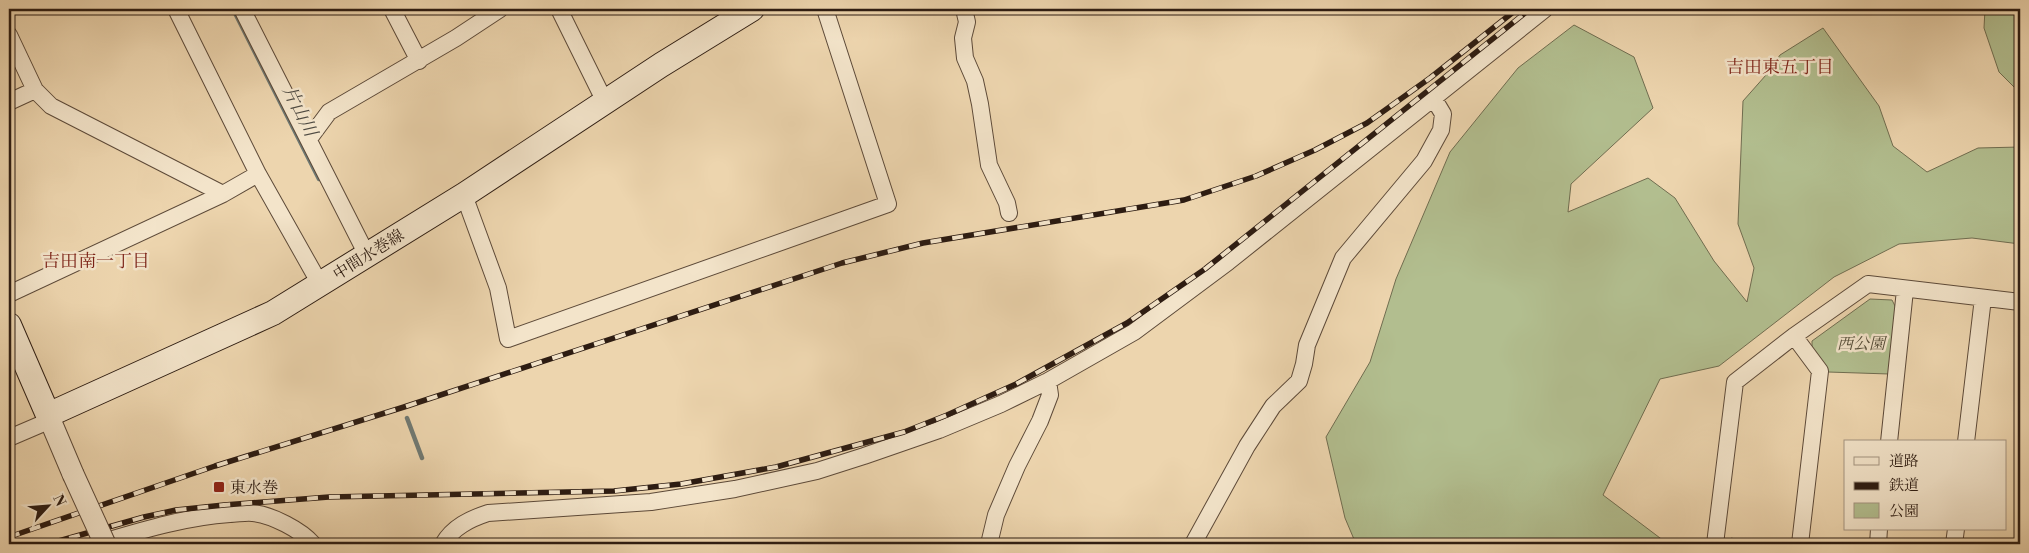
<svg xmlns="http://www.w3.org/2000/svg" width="2029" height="553" font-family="'Libre Bodoni','Noto Serif JP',serif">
  <rect width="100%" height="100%" fill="#edd5ae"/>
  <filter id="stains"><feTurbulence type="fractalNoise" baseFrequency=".004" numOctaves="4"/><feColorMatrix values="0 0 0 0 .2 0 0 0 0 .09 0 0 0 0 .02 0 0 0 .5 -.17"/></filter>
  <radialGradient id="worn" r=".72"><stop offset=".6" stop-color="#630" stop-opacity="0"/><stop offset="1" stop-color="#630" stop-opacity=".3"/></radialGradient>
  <path fill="#b2be8f" stroke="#706d50" d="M1985,9H2020V93L1999,72L1984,28Z
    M1574,25L1634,57L1653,108L1571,184L1568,212L1648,178L1675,198L1714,261L1747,302L1754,268L1738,224L1743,101L1766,75L1780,55L1823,28L1879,106L1893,146L1927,172L1978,148L2020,147V244L1972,238L1899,244L1834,277L1719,366L1660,379L1603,495L1668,544H1356L1345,518L1326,437L1370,362L1396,279L1450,152L1518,68Z
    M1870,299L1892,300L1897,310L1889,374L1828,372L1812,349V341Z"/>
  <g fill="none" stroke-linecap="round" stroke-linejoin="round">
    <path stroke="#6f7973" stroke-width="4.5" d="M233,9L319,179
      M1402,9V11
      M407,418L422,458"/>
    <g stroke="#5d4a39" stroke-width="18">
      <path id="minor" d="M176,9L258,174L320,284
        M242,9L367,255
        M392,9L419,61
        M559,9L605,102
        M964,9L967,22L963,38L965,58L975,81L980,104L989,165L1007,203L1009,213
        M9,35L35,90L51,106L223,194
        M9,102L35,90
        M309,139L329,112L456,38L500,9
        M464,195L498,288L508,339L888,204L825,9
        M9,294L223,194L258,174
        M1794,336L1820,371L1800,544
        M9,438L51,420
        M1889,442L1905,290
        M1966,442L1983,298
        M96,544C140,531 184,517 230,514C237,514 246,512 253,513C272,515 301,530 313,544
        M443,544C453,527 470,519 488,513L651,502L735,489L817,471L864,456L939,430L1001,404L1048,381L1134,332L1228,262L1545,9
        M989,544L996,515L1017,466L1040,421L1050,395L1048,381
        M1193,544L1247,446L1273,406L1299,381L1304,364L1307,345L1343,258L1424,161L1441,130L1443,114L1434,99
        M1715,544L1735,382L1794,336L1868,284L2020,302
        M1878,544L1879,529
        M1954,544L1956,529"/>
    </g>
    <g stroke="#5d4a39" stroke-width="23">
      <path id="tertiary" d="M48,415L73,474"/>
    </g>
    <g stroke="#2d1c12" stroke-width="26">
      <path id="secondary" d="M9,325L48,415L273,313L464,195L661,65L752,9"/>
    </g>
    <path stroke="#2d1c12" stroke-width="2.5" stroke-dasharray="4 2.5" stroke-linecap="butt" d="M1731,539L1769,544"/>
    <use href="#minor" stroke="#f3e4ca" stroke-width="16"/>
    <use href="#tertiary" stroke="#f3e4ca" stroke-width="21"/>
    <use href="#secondary" stroke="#f3e4ca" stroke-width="24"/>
    <g stroke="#2d1c12" stroke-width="5.5">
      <path id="rail" d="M9,537L215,466L404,407L842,263L923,243L1184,200L1256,176L1315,150L1367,123L1430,78L1517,9
        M48,544L144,517L176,510L224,505L329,497L614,491L681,484L776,467L904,432L947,415L1016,384L1127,323L1205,269L1530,9"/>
    </g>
    <use href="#rail" stroke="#f3e4ca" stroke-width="4" stroke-dasharray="11" stroke-linecap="butt"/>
    <g stroke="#5d4a39" stroke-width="23" stroke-linecap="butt">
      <path id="tertiary-bridge" d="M73,474L105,544"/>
    </g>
    <use href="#tertiary-bridge" stroke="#f3e4ca" stroke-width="21"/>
  </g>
  <rect fill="#8f2418" stroke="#f3e4ca" stroke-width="2" x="213" y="481" width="12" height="12" rx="2.5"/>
  <g text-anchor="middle" stroke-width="5" stroke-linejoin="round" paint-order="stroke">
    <g font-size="16" fill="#2d1c12" stroke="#f3e4ca">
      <text transform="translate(368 254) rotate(-32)" y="6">中間水巻線</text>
    </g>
    <g font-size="16" font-style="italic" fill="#554d38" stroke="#f3e4ca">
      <text x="1861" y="349">西公園</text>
    </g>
    <g font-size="16" fill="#2d1c12" stroke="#f3e4ca" text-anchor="start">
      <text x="230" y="493">東水巻</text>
    </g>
    <g font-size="18" fill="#7a1f14" stroke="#f3e4ca">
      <text x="1780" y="73">吉田東五丁目</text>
      <text x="96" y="267">吉田南一丁目</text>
    </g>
    <g font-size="18" font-style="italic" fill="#4e4a42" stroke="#f3e4ca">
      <text transform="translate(300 111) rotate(63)" y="6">片山川</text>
    </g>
  </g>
  <rect width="2029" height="553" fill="none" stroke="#edd5ae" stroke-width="30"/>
  <rect x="10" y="10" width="2009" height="533" fill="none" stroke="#2d1c12" stroke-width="2.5"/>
  <rect x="15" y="15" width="1999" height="523" fill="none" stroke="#2d1c12"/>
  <rect x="1844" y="440" width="162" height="90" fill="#f3e4ca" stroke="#a49480"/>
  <rect x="1854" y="457" width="25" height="8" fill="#f3e4ca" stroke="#a49480"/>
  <text x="1889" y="466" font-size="15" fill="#2d1c12">道路</text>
  <rect x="1854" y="482" width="25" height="8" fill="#2d1c12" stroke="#a49480"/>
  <text x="1889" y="490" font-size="15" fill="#2d1c12">鉄道</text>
  <rect x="1854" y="503" width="25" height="15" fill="#b2be8f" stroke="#a49480"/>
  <text x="1889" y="516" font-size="15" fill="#2d1c12">公園</text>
  <g transform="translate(48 506) rotate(64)" stroke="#f3e4ca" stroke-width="4" paint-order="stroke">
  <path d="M0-4L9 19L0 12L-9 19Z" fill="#2d1c12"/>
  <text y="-8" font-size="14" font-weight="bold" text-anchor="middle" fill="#2d1c12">N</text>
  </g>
  <rect width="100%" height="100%" filter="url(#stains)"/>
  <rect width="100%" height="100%" fill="url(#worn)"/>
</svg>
